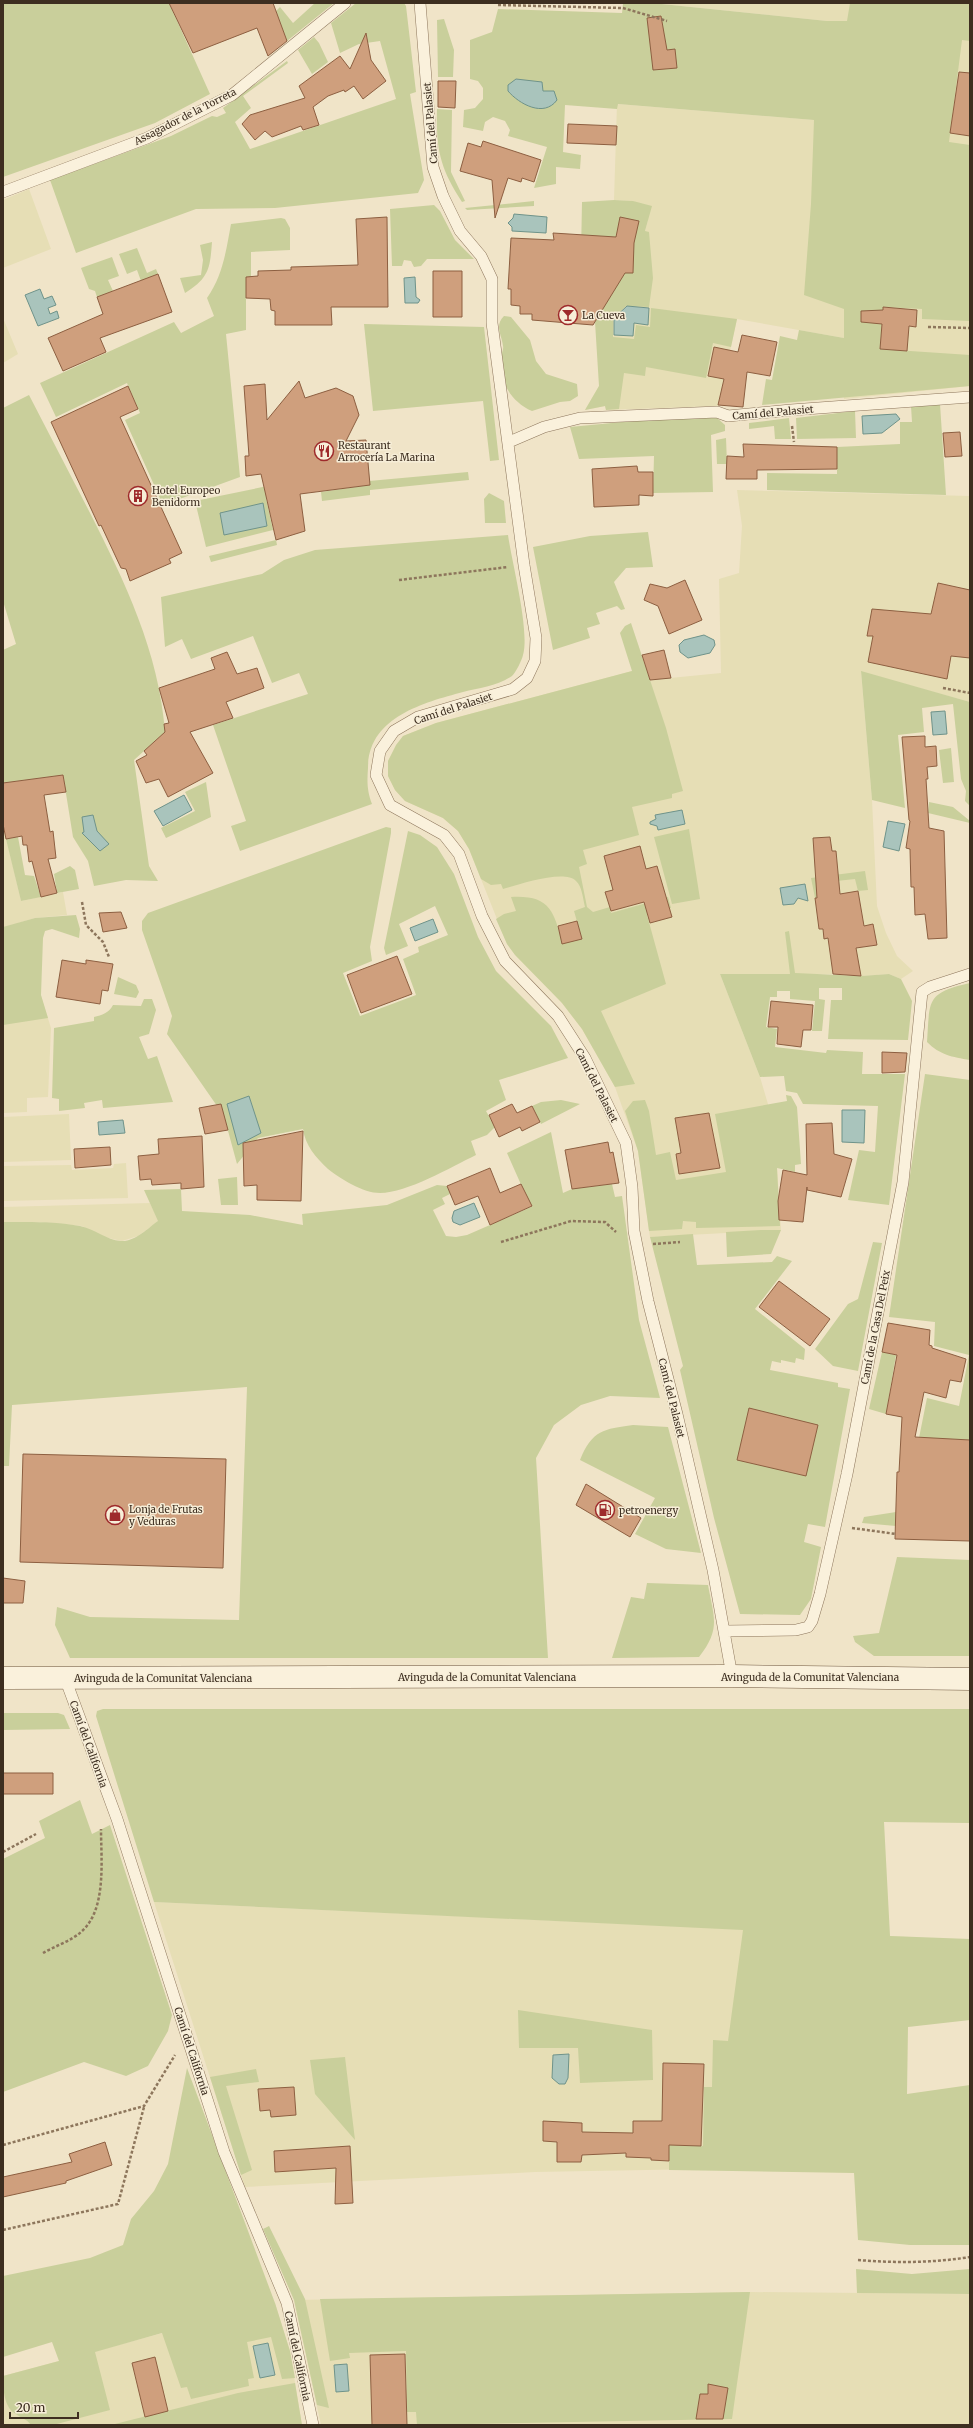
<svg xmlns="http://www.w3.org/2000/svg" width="973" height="2428" font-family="Merriweather,serif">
  <rect width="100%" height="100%" fill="#f0e4c8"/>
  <path fill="#e6deb5" d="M652,3H970V386L844,399V338L737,319L718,406L606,410L605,406L585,410L599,386L613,337V318L652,277L645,231L648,220L633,201L614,200L617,104L814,120L827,21Z
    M29,189L51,249L3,268V200Z
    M3,318L18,354L3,363Z
    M737,490L970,496V702L861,672L872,800L877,906L886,933L897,956L913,971L901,979L889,974L861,976L833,974H720L760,1077L770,1111L776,1152L781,1230L650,1237L638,1151L615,1087L582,1029L562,1003L507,944L469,849L458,831L443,818L405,801L395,790L388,776V761L403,736L436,723L632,671L646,667L650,680L721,673L719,579L739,573L742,526Z
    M3,824L21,901L63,892L67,915L35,918L18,923L51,1028L48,1097L27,1098V1112L3,1113Z
    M69,1114L71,1160L3,1162V1117Z
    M126,1163L128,1198L3,1201V1166L71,1165L72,1170L113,1168L114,1164Z
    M150,1203L159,1221L138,1236L122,1241L104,1237L82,1226L42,1222H3V1207Z
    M154,1902L800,1932L908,1937L702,2169L535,2172L245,2187Z
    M750,2292L970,2294V2425H321L294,2300Z
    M275,2303L290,2352L302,2425H3V2376Z"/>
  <path fill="#c9cf9b" d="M3,3H169L210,94L155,123L3,177Z
    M315,3H334L287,41L276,11L280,7L293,23Z
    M356,3H404L406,6L416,92L410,94L424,180L418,193L275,208L196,209L76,253L50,180L171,136L212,116L217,117L226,113L223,108L287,61L288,63L243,96L251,108L235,122L250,149L396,99L380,41L359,44L340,53L331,23Z
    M608,3H652L827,21H847L850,3H970V41L962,40L949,142L970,145V321L922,319V309L883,307L880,349L970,355V386L762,405L766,379L772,380L780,336L797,340L799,330L844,338V309L804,295L811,204L814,120L618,104L617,109L565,105L563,152L581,155L580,169L556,167V184L534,188L547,147L508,136L510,130L505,121L493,117L485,122L483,131L463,127L464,110L475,108L483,99V88L478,81L470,79V40L492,32L498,9L622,13L623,4Z
    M444,19L454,50L453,77H438L437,20Z
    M314,37L319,43L328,62L312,74L298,50Z
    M437,109L452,110L451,172L465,201L462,202C440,168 436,150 437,109Z
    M614,200L633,201L652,206L645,231L649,232L653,278L649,307L626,306L613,318V337L634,339L636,325L650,327L651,308L737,319L731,347L713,343L706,378L646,367L645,376L624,373L619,409L606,410L605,406L585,410L599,386L595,322L618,283L581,254L582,202Z
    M534,201V206L467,210L465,208Z
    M434,205L440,211L455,240L474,259H427L421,266L414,267L411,261L404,260L402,266H392L390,209Z
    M281,218L285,219L290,228V250L251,252V277H246V330L226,334L240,477L163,505L125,420L140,413L127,383L56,417L40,383L174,322L181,333L214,316L207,298C223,275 226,251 231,224Z
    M212,242C210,269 209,278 185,293L180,278L201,275L203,260L200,245Z
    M137,248L147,273L156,269L158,274L141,281L137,270L127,274L119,254Z
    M112,257L119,276L108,280L113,291L97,297L95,291L89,289L81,268Z
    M504,316L511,317L530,340L536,361L546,374L577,384L578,396L570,401L560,402L532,411C510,401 500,382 500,358C501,354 504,350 503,346C502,335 494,326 504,316Z
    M364,324L484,327L499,460L490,461L483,401L373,411Z
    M29,395C49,434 69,472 89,511C125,582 159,652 165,732L134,760L149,866L158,881L126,880L94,886L88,861L73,837L63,775L3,783V650L16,644L3,601V408Z
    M940,404L946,495L767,490V473L837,474V447L900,444V422H912L911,406Z
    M855,411L856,438L797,439L796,418Z
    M716,417L725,425V431L711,435L713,492L653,493L654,456L579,459L570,427L654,419Z
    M789,418L791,439H775L774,426L749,429V423Z
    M726,438L727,464H717L716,440Z
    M468,472L469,480L370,490V495L322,501L321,492L369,485V481Z
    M282,483L284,496L266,498L273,530L206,547L195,501Z
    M489,493L504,501L506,523H485L484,499Z
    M648,532L653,567L626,568L614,582L625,609L621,610L617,606L596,613L600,624L587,628L590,638L553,650L533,547L590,536Z
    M508,535C512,563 530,631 523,655C522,660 516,672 512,676C498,686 479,688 463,692C422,703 368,718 368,768C367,782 367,791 372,804L240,851L231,826L246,821L213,725L308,694L299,673L272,683L253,636L191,659L182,639L165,647L161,597L262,574L284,560L315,550Z
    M276,540L277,545L211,562L209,556Z
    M631,623L666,728L683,791L672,794V798L632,807L639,835L583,850L587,864L579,867L587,907L593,912L610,907L611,913L668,897L671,908L647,915L666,984L601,1011L635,1084L615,1087L582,1029L562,1003L515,955L507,944L496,919L504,914L516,911L511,897C549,895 554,910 562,943L582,939L574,911L585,907C583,899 582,886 576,881C564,869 518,885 503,889L501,884L491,885L481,879L469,849L458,831L443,818L405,801L395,790L388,776V761L396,745L403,736L436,723L632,671L620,633L625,626Z
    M861,671L970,702V806L965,801L966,791L961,779L953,704L922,708L924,732L898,735L905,808L872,800Z
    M951,748L954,782L943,783L939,750Z
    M206,782L211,817L166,838L161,828L195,811L185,792Z
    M929,802L953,807L970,821V823L928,813Z
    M386,827L391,828V833L370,947L372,961L343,973L360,1016L416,995L403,959L419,952L418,947L448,935L435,906L399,924L408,946L386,955L384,948L408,831L420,835L437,847L454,874L478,937L496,971L551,1026L568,1058L499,1080L506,1100L486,1111L495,1127L487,1135L471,1141L476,1155C451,1167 407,1193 380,1193C363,1193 341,1179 328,1169C316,1158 305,1145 303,1129L258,1138L237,1164L224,1116L167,1034L172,1016L142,930V921L148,913Z
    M689,829L700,899L672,904L654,837Z
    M18,837L25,875L34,876L41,897L21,901L6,839Z
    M70,866L75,870L79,889L57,893L54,874Z
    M865,871L868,890L858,891L855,879L818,883L821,897L815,898L811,878Z
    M76,915L80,929L79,938L52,929L45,931L43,938L41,995L48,1018L3,1025V927L35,918Z
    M789,931L795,973L861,976L889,974L901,979L912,1001L908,1040L828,1039L831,1000H842V988H819V999L825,1000L822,1031H812L815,1001L790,999V991H777V997H770L766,1027L777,1029L775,1047L826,1053L827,1050L863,1052L862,1074H905L889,1205L848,1200L859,1150L875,1152L878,1106L803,1104L797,1093L786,1091L784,1076L760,1077L720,974H790L785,932Z
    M118,977L136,985L139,992L136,998L114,994Z
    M970,983V1060C952,1057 940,1055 927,1042C930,1001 925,993 970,983Z
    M144,999H152L156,1010L149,1034L139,1037L148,1059L157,1056L173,1102L103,1108L102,1100L84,1103L85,1108L59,1111V1099L52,1098L54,1028L94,1021V1017C102,1015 109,1013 113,1005L141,1006Z
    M925,1074L970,1080V1440L919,1438L927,1398L959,1406L969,1355L934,1346L935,1322L889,1317Z
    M786,1095L791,1096L797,1107L801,1164L795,1165V1172L777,1168L780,1226L696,1228V1222L683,1221L682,1229L649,1231L638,1151L625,1111L633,1101L645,1100L649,1111L656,1155L670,1152L676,1180L726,1172L715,1114L787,1101Z
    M561,1100L580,1104L541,1124L532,1106L541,1102Z
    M551,1132L563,1193L572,1189L612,1184L615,1197L622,1196L639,1320L660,1398L610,1396L581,1405L554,1425L536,1458L548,1658H70L55,1625L57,1607L90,1617L239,1620L247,1387L12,1405L9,1466H3V1222C29,1222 55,1221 80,1226C95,1229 106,1240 121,1241C135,1242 148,1228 158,1221L144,1190L181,1189L182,1211L250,1215L303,1225L302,1214L387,1205L437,1185L447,1186L450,1194L442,1198L445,1204L433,1210L446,1236L456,1237L467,1235L531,1207L507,1153Z
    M237,1177L238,1205H221L218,1179Z
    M761,1230H781L771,1254L727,1257L726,1232Z
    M693,1234L697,1265L772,1262L777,1256L792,1261L755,1309L805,1349L804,1360L796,1358L795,1363L781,1360V1363L772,1361L770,1370L838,1383V1387L850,1389L825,1527L808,1524L804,1542L821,1547L811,1599L800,1615L740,1614L714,1518L680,1370L683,1366L650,1237Z
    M873,1242L882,1243L858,1371L833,1366L815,1349L848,1304L858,1299Z
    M882,1352L896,1355L886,1414L869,1409Z
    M633,1425L668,1427L701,1553L666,1549L635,1534L655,1498L580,1460C592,1430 604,1429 633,1425Z
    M896,1512V1526L862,1523L864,1517Z
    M897,1557L970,1560V1656H874L855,1642L853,1636L879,1633Z
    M647,1583L708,1585C714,1618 721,1629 699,1657L612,1658L631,1597L644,1599Z
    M103,1709H970V1823L884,1822L890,1936L970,1939V2020L908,2027L907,2094L970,2085V2245H910L858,2240L854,2173L669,2170V2145L703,2146L704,2087H712L713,2040L728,2041L743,1930L154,1902L96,1716L97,1711Z
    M3,1713H58L64,1715L70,1729L3,1730Z
    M80,1800L92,1834L110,1825L172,2015L168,2031L148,2066L126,2076L84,2062L3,2092V1859L45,1838L39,1821Z
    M518,2010L652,2030L653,2080L580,2083L578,2048H519Z
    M345,2057L355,2140L315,2094L310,2060Z
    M187,2068L275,2303L290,2351L295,2378L282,2379L271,2337L247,2342L254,2378L248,2379L249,2386L191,2399L187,2387L181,2388L162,2333L95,2352L110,2410L53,2425H31C26,2418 20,2418 13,2412C4,2405 3,2388 3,2376L59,2361L52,2342L3,2357V2276L90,2258L123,2245L131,2219L154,2191L168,2164Z
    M256,2069L259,2082L226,2086L252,2170L241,2175L210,2077Z
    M269,2226L305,2299L329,2408L317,2405L294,2300L263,2229Z
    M856,2269L912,2274L970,2269V2294L857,2293Z
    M750,2292L732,2419L417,2425L416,2412H407L406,2351L349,2353L350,2358L330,2361L320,2299Z
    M295,2383L302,2425H111L238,2393Z"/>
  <path fill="#a9c4bc" stroke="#6f938a" d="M516,79L542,82L543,91H554L557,100C544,118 519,104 508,91V85Z
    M514,214L547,217L546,233L512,231V227L508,223L513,218Z
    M415,277L416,297L420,300L418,303H405L404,278Z
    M40,289L44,299L52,296L56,305L48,308L50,314L57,311L59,318L38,326L25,295Z
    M627,306L649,308L648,325L634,323L633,336L614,335V318Z
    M896,414L900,419L882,433L863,434L862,416Z
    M263,503L267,526L224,535L220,513Z
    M704,635L714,640L715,645L710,653L688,658L680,652L679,645L684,640Z
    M945,711L947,734L933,735L931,712Z
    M184,795L192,810L163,826L154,811Z
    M682,810L685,824L658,830L657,826L650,824V822L656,819L655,815Z
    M93,815L97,831L109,844L100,851L82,833L84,832L82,817Z
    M888,821L905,824L899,851L883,847Z
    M805,884L808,901L798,898L794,904L783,905L780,888Z
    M433,919L438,932L415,941L410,928Z
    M249,1096L261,1133L238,1145L227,1104Z
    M842,1110H865L864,1143L842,1142Z
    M123,1120L125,1133L99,1135L98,1122Z
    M474,1203L480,1217L460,1225L453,1222L452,1218L454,1211Z
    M569,2054L568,2078L565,2084H559L552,2078L553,2055Z
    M268,2343L275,2375L260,2378L253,2346Z
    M347,2364L349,2391L336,2392L334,2365Z"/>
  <path fill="#cf9f7d" stroke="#8d5f41" d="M169,3H273L287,41L268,56L257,28L193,53Z
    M661,16L667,50L675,49L677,68L653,70L647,18Z
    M366,33L371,60L386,81L363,99L354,86L345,92L344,90L328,96L313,107L319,125L303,130L301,126L272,137L265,131L255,140L242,124L250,115L305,98L299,86L340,56L350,69Z
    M959,72L970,73V136L950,133Z
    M438,81H456L455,108L438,107Z
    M568,124L617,126L616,145L567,143Z
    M483,141L541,160L534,182L522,178L521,182L508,178L495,218L492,180L460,171L468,143L481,147Z
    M387,217L388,307H331L332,325H275V311L271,310L270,299L246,298V277L258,276V271L291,270V267L358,265L356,219Z
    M620,217L639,221L634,243L633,273H625L593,325L532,320V314H520V306L511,305V289H508L511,238L554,240L553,233L616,237Z
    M433,271H462V317H433Z
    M158,274L172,312L100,338L106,352L63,371L48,338L103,314L97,297Z
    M883,307L917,310L916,327L909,326L907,351L880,349L882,324L861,322V311L883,310Z
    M742,335L777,342L770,376L747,372L743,407L718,405L724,379L708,376L714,347L738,352Z
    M299,381L305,398L336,388L353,396L359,415L346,441L366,440L370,485L300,494L305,531L276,540L261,474L246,476L245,456H249L244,386L265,384L267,420Z
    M128,386L138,409L120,417L182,553L169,559L171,563L130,581L126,569L121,568L101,525L99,526L51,422Z
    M960,432L962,456L945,457L943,433Z
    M743,444L837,447V469L757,470V479H726L727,456L744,457Z
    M637,466L638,472H653V496L639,495V505L594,507L592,469Z
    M685,580L702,620L669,634L658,606L644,600L650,584L667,588Z
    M938,583L970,590V658L951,656L947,679L868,662L873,636H867L872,609L931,614Z
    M664,650L671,678L650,680L642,655Z
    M227,652L237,674L257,668L264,688L226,702L233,718L190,732L213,773L168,797L159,779L146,783L136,761L147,755L144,751L165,732L164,724L169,723L159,688L215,669L211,658Z
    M925,736V747L936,746L937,766L927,767L928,779H926L929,828L944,831L947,938L928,939L925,914L915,915L914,887H911L910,849L906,848L910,821L909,820L902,737Z
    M63,775L66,792L44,795L50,832L53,831L56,858L48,859L57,893L41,897L32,861L29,862L27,845H23L22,836L6,839L3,824V783Z
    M830,837L832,851H836L840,894L858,891L864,926L873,924L877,945L856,948L861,976L833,974L828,938L824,939L823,929H819L815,898H817L813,838Z
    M640,846L646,869L657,866L672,917L650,923L644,902L611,911L605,892L613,890L604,856Z
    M121,912L127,928L103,932L99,913Z
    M577,921L582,939L562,944L558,926Z
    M397,956L412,994L361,1013L347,975Z
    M62,960L86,964V960L113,964L108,991L102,990L100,1004L56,997Z
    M771,1001L813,1005L811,1030H803L801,1047L777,1044L778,1027H768Z
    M882,1052L907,1053L905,1072L882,1073Z
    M221,1104L228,1130L205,1134L199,1108Z
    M512,1104L517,1113L532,1106L540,1122L522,1131L520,1127L499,1137L489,1115Z
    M709,1113L720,1168L679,1174L676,1154L681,1153L675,1118Z
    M832,1123L834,1154L852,1159L841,1197L807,1190V1187L803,1222L779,1220L778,1201L783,1170L807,1175L806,1124Z
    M303,1131L301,1201L257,1200V1185L244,1186L243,1143Z
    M202,1136L204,1187L181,1189V1183L152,1185L151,1179L140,1180L138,1156L159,1154L158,1139Z
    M608,1142L610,1153L613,1152L619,1183L572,1189L565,1150Z
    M110,1147L111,1165L75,1168L74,1149Z
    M490,1168L500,1193L521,1184L532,1206L490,1225L478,1196L455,1205L447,1186Z
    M779,1281L830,1319L810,1346L759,1307Z
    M888,1323L930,1330L929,1345L932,1346V1348L966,1359L961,1382L950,1380L946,1398L924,1392L915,1437L970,1440V1541L895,1539L897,1472H899L902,1417L886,1414L897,1355L882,1352Z
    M749,1408L818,1425L806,1476L737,1460Z
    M23,1454L226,1459L223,1568L20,1562Z
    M586,1484L641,1518L630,1537L576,1505Z
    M3,1578L25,1581L23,1603H3Z
    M3,1773H53V1794H3Z
    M663,2063L704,2064L701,2146L669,2145V2161L651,2160V2158L626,2157V2153L582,2155L581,2162H557V2142L543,2141V2121L582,2123V2132L633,2133V2121H662Z
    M294,2087L296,2115L271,2117L270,2110L260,2111L258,2089Z
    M105,2142L112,2165L66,2181V2183L3,2197V2177L72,2162L69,2154Z
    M350,2146L353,2203L335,2204L336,2168L275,2172L274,2151Z
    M405,2354L407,2425H372L370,2355Z
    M155,2357L168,2411L145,2417L132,2363Z
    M708,2384L728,2388L723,2419H696L700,2394H708Z"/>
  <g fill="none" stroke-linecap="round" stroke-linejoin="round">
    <g stroke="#8d765c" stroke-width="12">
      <path id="lane" d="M420,3L433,167L443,196L460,231L481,256L492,279V323L524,565L536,638L535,661L527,678L513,689L418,717L394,731L380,751L376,775L390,805L444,835L459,854L482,916L505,961L558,1016L585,1058L626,1143L632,1187L634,1231L648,1301L677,1414L713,1570L732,1676
        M3,192L147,138L232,95L345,3
        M509,442L544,427L580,418L717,412L728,416L791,410L970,397
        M725,1631L796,1630L808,1627L812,1621L820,1594L847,1474L903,1182L922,992L930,987L970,974
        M65,1678L117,1819L224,2152L287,2303L313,2425"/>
    </g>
    <g stroke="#6f573f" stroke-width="23">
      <path id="secondary" d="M3,1678L732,1676L970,1679"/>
    </g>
    <path stroke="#8d765c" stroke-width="2.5" stroke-dasharray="3 2" stroke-linecap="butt" d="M498,5L623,8L667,21
      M928,327L970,328
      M792,426L794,442
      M399,580L508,567
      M943,688L970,693
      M82,902L86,925L103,942L109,957
      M501,1242L571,1221L605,1222L616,1232
      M653,1244L680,1242
      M852,1528L896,1534
      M3,1852L36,1834
      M43,1953C55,1946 71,1941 81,1932C107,1910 101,1860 101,1829
      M3,2145L144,2106L175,2055
      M3,2230L118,2204L144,2107
      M858,2260C895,2263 933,2263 970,2257"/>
    <use href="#lane" stroke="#faf1dc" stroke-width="11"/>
    <use href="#secondary" stroke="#faf1dc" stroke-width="22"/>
  </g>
  <defs>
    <g id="bar-ring" transform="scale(1)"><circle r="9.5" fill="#f7eed8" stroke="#9e2a2b" stroke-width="1.5"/><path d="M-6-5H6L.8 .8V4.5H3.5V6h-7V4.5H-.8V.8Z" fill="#9e2a2b"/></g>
    <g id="restaurant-ring" transform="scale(1)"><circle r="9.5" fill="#f7eed8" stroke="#9e2a2b" stroke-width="1.5"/><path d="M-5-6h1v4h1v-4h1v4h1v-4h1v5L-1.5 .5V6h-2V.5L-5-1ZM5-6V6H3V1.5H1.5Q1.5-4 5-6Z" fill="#9e2a2b"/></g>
    <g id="building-ring" transform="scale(1)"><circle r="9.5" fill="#f7eed8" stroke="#9e2a2b" stroke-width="1.5"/><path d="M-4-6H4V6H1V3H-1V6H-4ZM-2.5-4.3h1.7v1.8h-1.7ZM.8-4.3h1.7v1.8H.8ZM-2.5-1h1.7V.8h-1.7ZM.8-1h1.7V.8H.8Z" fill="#9e2a2b"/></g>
    <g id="fuel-ring" transform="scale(1)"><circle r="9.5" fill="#f7eed8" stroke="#9e2a2b" stroke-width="1.5"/><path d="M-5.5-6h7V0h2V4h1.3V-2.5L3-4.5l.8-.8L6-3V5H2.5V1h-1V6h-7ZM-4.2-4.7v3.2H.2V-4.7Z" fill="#9e2a2b"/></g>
    <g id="shop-ring" transform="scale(1)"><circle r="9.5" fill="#f7eed8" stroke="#9e2a2b" stroke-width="1.5"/><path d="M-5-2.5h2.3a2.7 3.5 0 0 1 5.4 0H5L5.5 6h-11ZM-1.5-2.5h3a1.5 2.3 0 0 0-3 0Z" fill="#9e2a2b"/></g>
  </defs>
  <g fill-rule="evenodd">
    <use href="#bar-ring" x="568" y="315"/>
    <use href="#restaurant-ring" x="324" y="451"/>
    <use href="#building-ring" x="138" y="496"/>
    <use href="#fuel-ring" x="605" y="1510"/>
    <use href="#shop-ring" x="115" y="1515"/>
  </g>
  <g text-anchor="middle" stroke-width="3" stroke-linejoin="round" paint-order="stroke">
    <g font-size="10" fill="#3d2e20" stroke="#f7eed8">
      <text transform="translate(185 116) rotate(-27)" y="4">Assagador de la Torreta</text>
      <text transform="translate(430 123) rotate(-95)" y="4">Camí del Palasiet</text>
      <text transform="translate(773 412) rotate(-5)" y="4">Camí del Palasiet</text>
      <text transform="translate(453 708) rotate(-18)" y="4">Camí del Palasiet</text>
      <text transform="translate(597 1085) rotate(63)" y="4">Camí del Palasiet</text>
      <text transform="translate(875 1327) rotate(-79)" y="4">Camí de la Casa Del Peix</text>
      <text transform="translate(672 1398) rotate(76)" y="4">Camí del Palasiet</text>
      <text x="487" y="1681">Avinguda de la Comunitat Valenciana</text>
      <text x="810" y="1681">Avinguda de la Comunitat Valenciana</text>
      <text x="163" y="1682">Avinguda de la Comunitat Valenciana</text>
      <text transform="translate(89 1744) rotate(70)" y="4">Camí del California</text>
      <text transform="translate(192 2051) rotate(72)" y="4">Camí del California</text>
      <text transform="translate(298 2356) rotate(78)" y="4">Camí del California</text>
    </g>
    <g font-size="10" fill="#3d2e20" stroke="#f7eed8" text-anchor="start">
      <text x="582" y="319">La Cueva</text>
      <text x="338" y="449">Restaurant<tspan x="338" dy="12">Arrocería La Marina</tspan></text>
      <text x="152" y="494">Hotel Europeo<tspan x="152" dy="12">Benidorm</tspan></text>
      <text x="129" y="1513">Lonja de Frutas<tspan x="129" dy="12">y Veduras</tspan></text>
      <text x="619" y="1514">petroenergy</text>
    </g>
  </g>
  <rect width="973" height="2428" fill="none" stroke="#3d2e20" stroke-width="8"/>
  <path d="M10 2412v6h68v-6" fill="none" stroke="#3d2e20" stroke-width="2"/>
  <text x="16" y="2412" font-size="12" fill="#3d2e20" stroke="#f7eed8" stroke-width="3" paint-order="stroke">20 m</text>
</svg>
